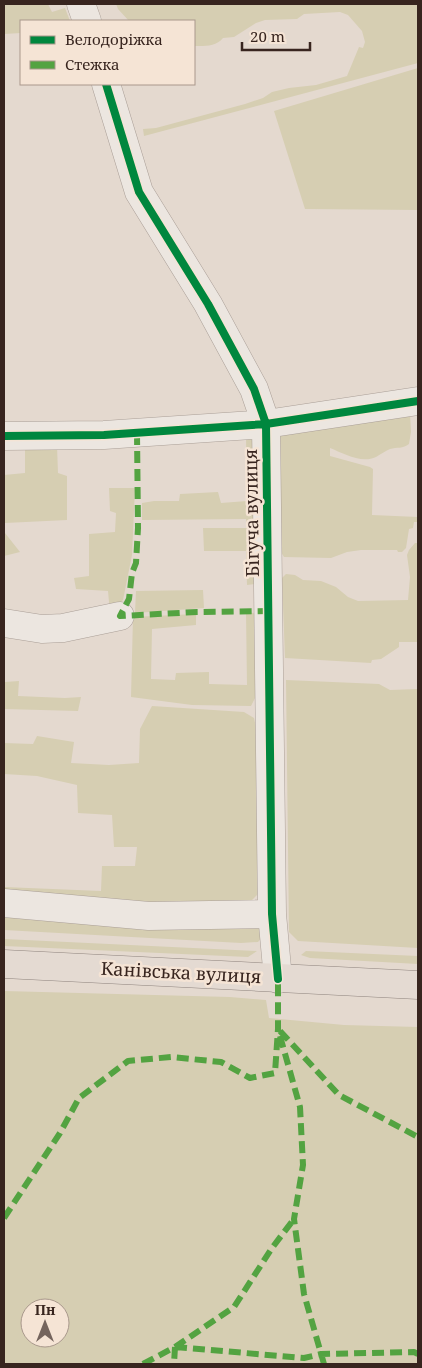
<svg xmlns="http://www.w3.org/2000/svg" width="422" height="1368" font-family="'Noto Serif',serif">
  <rect width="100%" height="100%" fill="#e4d9cf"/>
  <path fill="#d6ceb2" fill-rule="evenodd" d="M4,4H48L52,12L65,8L70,21H21V33L4,34Z
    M116,4H418V63L144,136L143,129L156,128L245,104L263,98L272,92L289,88L316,85L347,76L359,47L363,48L365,42L362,31L348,15L340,12L304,14L297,19L265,20L256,23L234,37L223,38C216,47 204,46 194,46V21H129L118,9Z
    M418,68V210L305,209L274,111Z
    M410,413L411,432L409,444C403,449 397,447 390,449C385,451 381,454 376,457C361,464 343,453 330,448V456L370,467L373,469L372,515L418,517V522H414L413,528L409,529L406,548L402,552H398L397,550H361L347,552L331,558L284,557L281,552L278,438L281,430Z
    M246,437L254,440L255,584L247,585L246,551H204L203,528H247L246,519L142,520V503L154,501H179L180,494L218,492L221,503L247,501Z
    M25,446H57L58,473L67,476V520L5,523V533L20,552L4,556V475L25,473Z
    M109,488H135L132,555L123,600L110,613L108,591L76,589L74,578L89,576V534L115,532L116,513L110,511Z
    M415,543H418V642H399V647L381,659L372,660L371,663L285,658L282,578L286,574L295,575L303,580L321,581L336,587L348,597L358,601L408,600L410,577L407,555L409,550Z
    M203,590L204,608L135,613L136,591Z
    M246,612L254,613L256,637L257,694L251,706L192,705L131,697L133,617L196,614V625L152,629L151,679L175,680L176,673L209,672V684L247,685Z
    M286,680L379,684L390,690L418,689V948L298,941L289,932Z
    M19,681L18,696L65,698L81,697L78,711L4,709L5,682Z
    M152,706L244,712L254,718L260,747V874L258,894L247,905L203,909L4,896V887L101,891L102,866H135L137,847H114L112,815L78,813L77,785L37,776L4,774V743L33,744L37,736L74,742L71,763L109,765L139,763L140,729Z
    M4,913L260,921L262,937L258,942L241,943L4,930Z
    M4,939L257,951L248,957L27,947L4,946Z
    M306,951L418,956V964L310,958L301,955Z
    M4,991L230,997L266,1000L269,1018L344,1025L418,1027V1364H4ZM30,1308H60V1338H30Z"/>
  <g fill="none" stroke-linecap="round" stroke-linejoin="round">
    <g stroke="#aa9f97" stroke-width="29">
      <path id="minor" d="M81,4L87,21
        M106,84L139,192L208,304L254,389L266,424L272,914L278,979
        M4,436L104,435L266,424L418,401
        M4,623L42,629L63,628L120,616
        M4,903L149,916L272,914"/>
    </g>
    <g stroke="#8f847e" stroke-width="29">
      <path id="major" d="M4,964L418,985"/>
    </g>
    <use href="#minor" stroke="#ece6e0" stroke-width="28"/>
    <use href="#major" stroke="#e4dad2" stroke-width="28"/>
    <path stroke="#53a341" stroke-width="6" stroke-dasharray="12 6" stroke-linecap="butt" d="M137,433L138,528L136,563L132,573L129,599L120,616L197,612L268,611
      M280,1031L339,1095L418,1137
      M280,1036L300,1107L303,1165L294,1219L304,1294L324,1364
      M4,1218L60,1133L79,1098L128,1061L171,1057L221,1062L250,1078L275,1073L278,1029V979
      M175,1347L304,1358L321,1354L414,1352L418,1354
      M175,1347L234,1307L272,1248L294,1219
      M143,1364L175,1347L174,1364"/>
    <g stroke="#f5e4d5" stroke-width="11">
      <path id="cycleway" d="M106,84L139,192L208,304L254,389L266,424L272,914L278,979
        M4,436L104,435L266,424L418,401"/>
    </g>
    <use href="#cycleway" stroke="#00873e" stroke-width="8"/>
  </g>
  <g text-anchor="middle" stroke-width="5" stroke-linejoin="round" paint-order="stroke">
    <g font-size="18" fill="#38251f" stroke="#f5e4d5">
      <text transform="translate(252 513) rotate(-91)" y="6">Бігуча вулиця</text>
      <text transform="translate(181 973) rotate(3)" y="6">Канівська вулиця</text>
    </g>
  </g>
  <rect width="422" height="1368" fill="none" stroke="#38251f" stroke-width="10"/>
  <rect x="20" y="20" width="175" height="65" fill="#f5e4d5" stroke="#a9988c"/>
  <rect x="30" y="36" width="25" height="8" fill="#00873e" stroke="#a9988c"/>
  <text x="65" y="45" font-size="15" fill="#38251f">Велодоріжка</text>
  <rect x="30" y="61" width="25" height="8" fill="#53a341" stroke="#a9988c"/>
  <text x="65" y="70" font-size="15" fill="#38251f">Стежка</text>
  <g transform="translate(45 1323)"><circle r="24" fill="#f5e4d5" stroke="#a9988c"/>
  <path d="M0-4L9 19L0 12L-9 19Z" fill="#74645d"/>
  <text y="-8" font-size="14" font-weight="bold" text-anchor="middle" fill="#38251f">Пн</text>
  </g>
  <path d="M242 42v8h68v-8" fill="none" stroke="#38251f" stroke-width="2.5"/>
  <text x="250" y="42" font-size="15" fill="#38251f" stroke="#f5e4d5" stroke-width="4" paint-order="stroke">20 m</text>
</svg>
